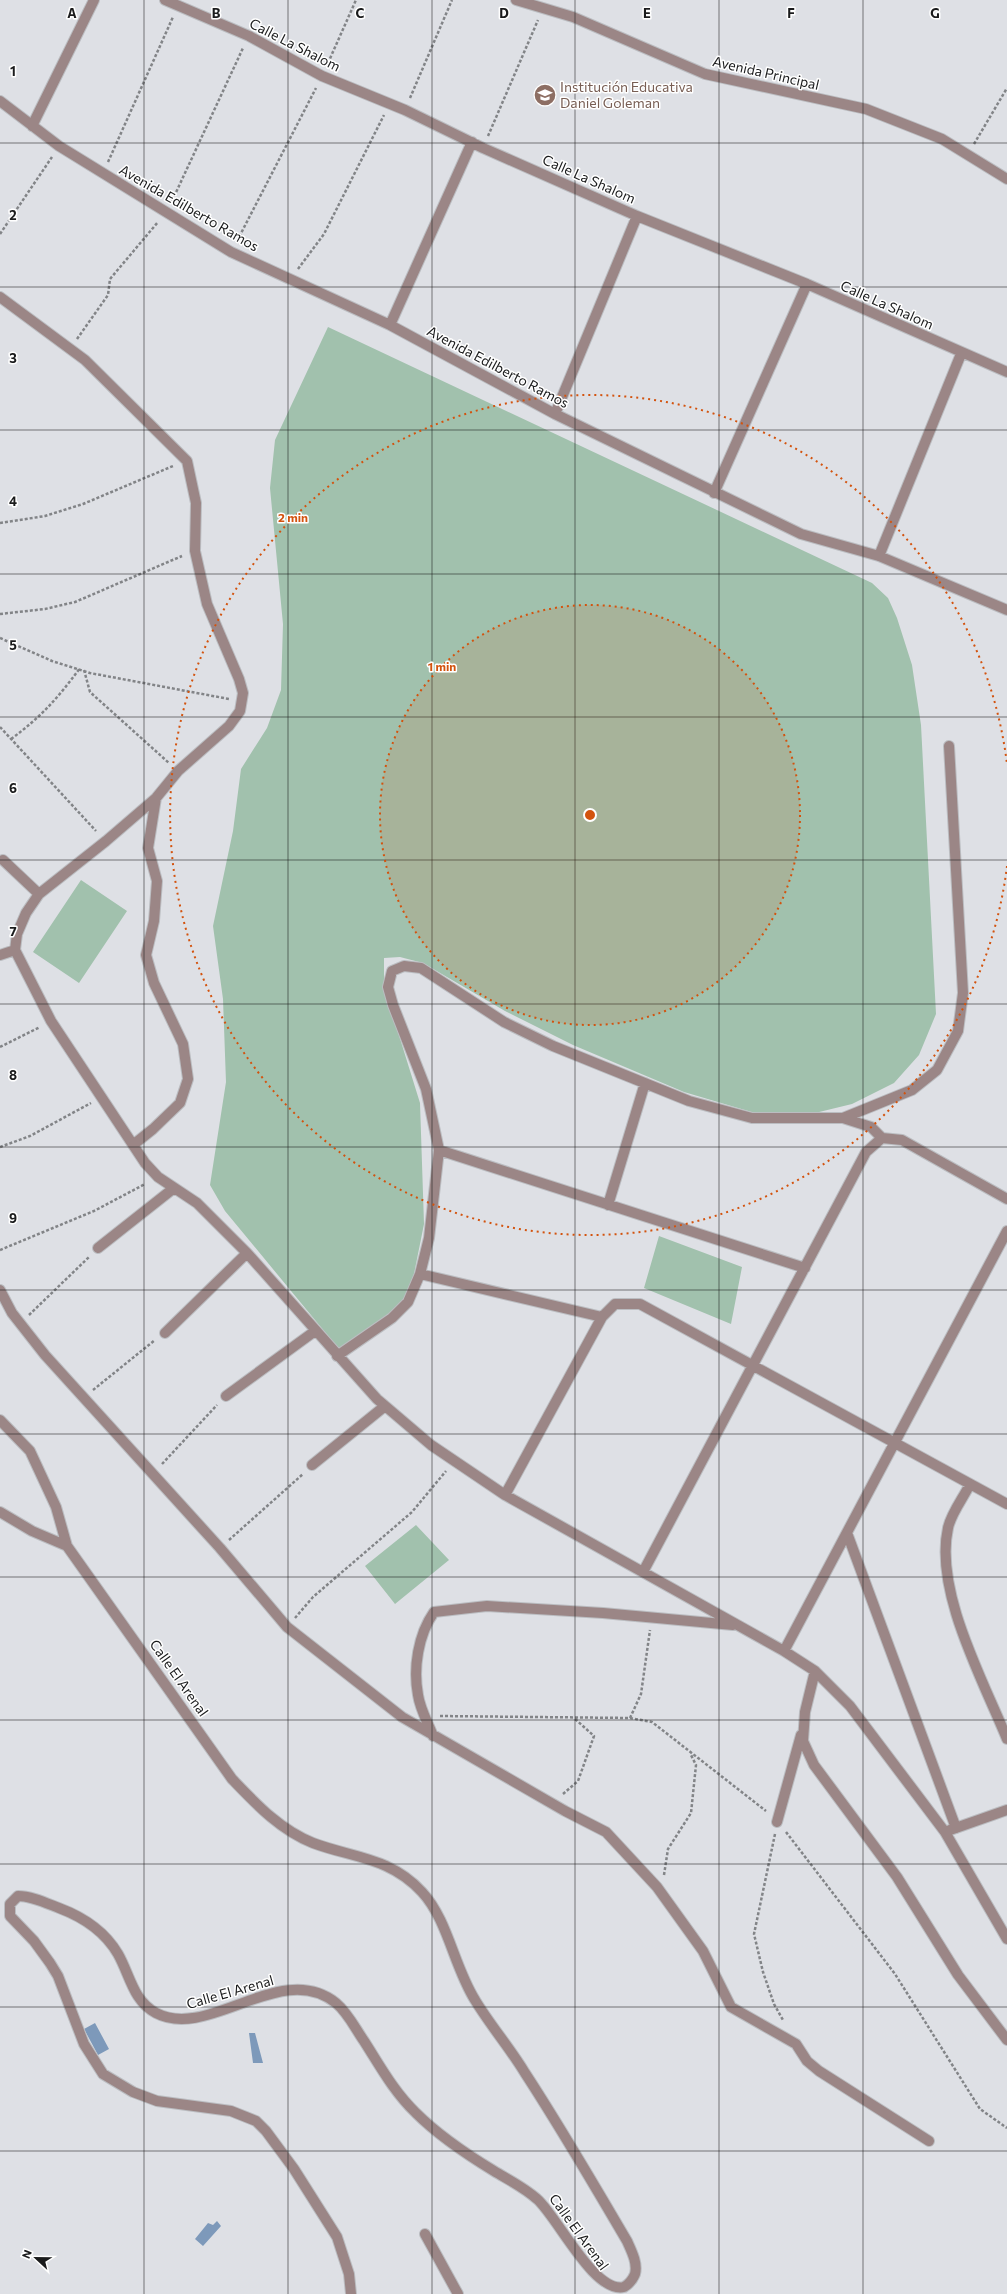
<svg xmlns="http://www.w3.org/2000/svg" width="1007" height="2294" font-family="Commissioner,sans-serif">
  <rect width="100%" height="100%" fill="#dee0e5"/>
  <path fill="#a1c1ad" d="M328,327L872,583L888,598L897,618L912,665L921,725L936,1014L919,1055L894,1083L852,1104L815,1113H755L684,1092L573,1045L505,1011L423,963L400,957L384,958V987L420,1103L424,1224L414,1274L404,1299L388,1316L339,1349L225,1211L210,1185L226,1082L223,999L213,926L233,831L241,769L267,728L281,690L283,624L270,488L275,440Z
    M81,880L127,911L79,983L33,952Z
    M659,1236L742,1267L731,1324L644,1288Z
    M416,1525L449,1560L395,1604L365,1566Z"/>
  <path fill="#7d99ba" d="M95,2023L109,2049L98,2055L84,2029Z
    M249,2033H255L263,2063H253Z
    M217,2221L221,2226L203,2246L195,2239L208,2223L213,2225Z"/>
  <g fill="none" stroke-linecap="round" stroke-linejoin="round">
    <g stroke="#bbbdc1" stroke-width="12">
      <path id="minor" d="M165,0L249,36L322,76L405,110L483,148L637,216L807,284L1007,372
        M516,0L573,17L705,74L866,109L942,139L1007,179
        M0,101L59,146L231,252L390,325L555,414L801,534L879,556L1007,610
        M32,126L94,0
        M0,297L85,360L187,461L196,503L195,551L207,604L239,679L243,693L240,711L229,726L178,771L156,798L106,841L39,894L26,913L17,934L15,950L51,1021L145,1163L158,1177L197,1203L247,1253L377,1399L431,1445L505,1495L784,1651L815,1671L850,1706L945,1832L1007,1939
        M390,325L472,142
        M555,414L637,216
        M714,493L807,284
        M879,556L961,354
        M3,860L39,894
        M0,955L15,950
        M843,1118L871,1127L882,1138
        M882,1138L902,1140L1007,1199
        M133,1145L153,1129L180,1103L188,1079L183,1044L154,983L146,955L154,921L157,881L148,848L156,798
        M439,1150L805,1268
        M608,1205L645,1083
        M98,1248L174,1188
        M420,1274L602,1317
        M0,1290L12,1313L45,1355L220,1548L287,1627L402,1717L565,1811L606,1832L657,1887L703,1951L731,2007L796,2044L807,2061L819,2071L929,2141
        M165,1333L247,1253
        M337,1356L392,1318L408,1302L420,1274L429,1238L439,1150L426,1089L393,1005L388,987L392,971L404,966L421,968L504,1022L553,1046L689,1101L752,1118H843L912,1090L937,1070L958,1031L963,993L949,746
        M226,1396L315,1331
        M0,1420L30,1451L56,1507L67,1546L232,1779C256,1804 280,1830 313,1843C353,1858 390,1857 422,1892C448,1920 454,1967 475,2000C490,2025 510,2048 525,2073C561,2128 594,2185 627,2241C631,2250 638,2263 635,2274C633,2279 629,2284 624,2287C594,2294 557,2216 537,2199C525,2188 509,2180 494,2171C466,2154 439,2136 416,2113C394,2092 380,2066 364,2041C355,2028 348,2013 336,2003C281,1959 209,2041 156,2013C133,2001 130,1975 118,1954C104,1930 83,1917 59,1908C46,1903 31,1896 18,1896L10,1904V1916L34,1941L50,1963L58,1976L84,2044L103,2074L133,2092L157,2101L231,2111L256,2121L266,2131L294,2169L337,2237L349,2274L351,2294
        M312,1465L385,1406
        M970,1484C964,1497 951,1513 948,1528C934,1591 983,1680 1007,1739
        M505,1495L602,1317L615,1304H640L1007,1504
        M0,1512L32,1531L67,1546
        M847,1533L956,1828
        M643,1572L866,1152L882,1138
        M784,1651L1007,1231
        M815,1671L805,1712L803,1741L814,1765L897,1877L958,1975L1007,2040
        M433,1736C428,1723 420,1709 418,1695C413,1668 418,1635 434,1612L487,1606L603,1613L733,1625
        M777,1822L801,1735
        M950,1830L1007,1810
        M425,2234L458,2294"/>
    </g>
    <path stroke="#828487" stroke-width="2.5" stroke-dasharray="3 2" stroke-linecap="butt" d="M328,63L356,0
      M410,98L452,0
      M488,136L538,20
      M974,144L1007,88
      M108,162L173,17
      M172,201L243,48
      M0,234L52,157
      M237,241L316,88
      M298,269L324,234L384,115
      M77,339L108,295L110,279L158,222
      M0,523L45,516L83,504L173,466
      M0,614L45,609L75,602L182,556
      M0,638L52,661L90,673L229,699
      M84,670L90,692L169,763
      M0,727L96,831
      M11,739C41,717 58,698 80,668
      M0,1047L40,1027
      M0,1147L30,1136L91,1103
      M0,1250L94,1211L145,1184
      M29,1315L89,1257
      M93,1390L155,1340
      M162,1464L217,1405
      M229,1540L303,1474
      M295,1618L313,1597L412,1512L446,1471
      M440,1716L630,1718L652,1722L766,1811
      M630,1718L641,1694L650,1630
      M563,1794L578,1781L594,1736L574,1718
      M786,1832L895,1974L980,2109L1007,2128
      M775,1834L754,1934L763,1972L774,2004L783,2020
      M664,1875L668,1849L691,1813L696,1765L691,1755"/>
    <use href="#minor" stroke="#9b8686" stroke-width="10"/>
  </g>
  <path fill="none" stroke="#1a1b1c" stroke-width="1" stroke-opacity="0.55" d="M144,0V2294M288,0V2294M432,0V2294M575,0V2294M719,0V2294M863,0V2294M0,143H1007M0,287H1007M0,430H1007M0,574H1007M0,717H1007M0,860H1007M0,1004H1007M0,1147H1007M0,1290H1007M0,1434H1007M0,1577H1007M0,1720H1007M0,1864H1007M0,2007H1007M0,2151H1007"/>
  <circle cx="590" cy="815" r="210" fill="#d3530e" fill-opacity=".12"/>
  <g fill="none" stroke="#d3530e" stroke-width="2" stroke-dasharray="2 4">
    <circle cx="590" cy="815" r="210"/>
    <path d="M1007 866A420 420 0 1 1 1007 764"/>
  </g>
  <defs>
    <g id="school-disc" transform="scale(1.15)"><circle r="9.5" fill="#8d6e63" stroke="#fff"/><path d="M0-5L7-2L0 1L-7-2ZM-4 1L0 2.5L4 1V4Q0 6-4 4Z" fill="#fff"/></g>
  </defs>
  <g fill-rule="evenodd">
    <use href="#school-disc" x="545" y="95"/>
  </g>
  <g text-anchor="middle" stroke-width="3" stroke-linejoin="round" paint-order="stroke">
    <g font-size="14" fill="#1a1b1c" stroke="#fff">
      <text transform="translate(295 45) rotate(27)" y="5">Calle La Shalom</text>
      <text transform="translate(766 73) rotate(13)" y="5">Avenida Principal</text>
      <text transform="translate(589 179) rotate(24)" y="5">Calle La Shalom</text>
      <text transform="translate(189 208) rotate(30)" y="5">Avenida Edilberto Ramos</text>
      <text transform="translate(887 305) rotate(24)" y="5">Calle La Shalom</text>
      <text transform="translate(498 367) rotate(28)" y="5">Avenida Edilberto Ramos</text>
      <text transform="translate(179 1678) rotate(55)" y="5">Calle El Arenal</text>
      <text transform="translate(230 1992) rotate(-16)" y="5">Calle El Arenal</text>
      <text transform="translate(579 2232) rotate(54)" y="5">Calle El Arenal</text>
    </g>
    <g font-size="14" fill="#785e54" stroke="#fff" text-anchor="start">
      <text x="560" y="92">Institución Educativa<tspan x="560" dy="16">Daniel Goleman</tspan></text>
    </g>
  </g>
  <g font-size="13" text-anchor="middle" font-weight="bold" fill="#1a1b1c" stroke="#fff" stroke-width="3" stroke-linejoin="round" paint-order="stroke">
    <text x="72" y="18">A</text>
    <text x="216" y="18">B</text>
    <text x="360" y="18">C</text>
    <text x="504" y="18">D</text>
    <text x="647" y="18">E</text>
    <text x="791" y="18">F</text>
    <text x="935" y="18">G</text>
    <text x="13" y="76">1</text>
    <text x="13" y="220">2</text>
    <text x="13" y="363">3</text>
    <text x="13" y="506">4</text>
    <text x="13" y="650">5</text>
    <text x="13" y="793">6</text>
    <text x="13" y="936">7</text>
    <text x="13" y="1080">8</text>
    <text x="13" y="1223">9</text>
  </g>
  <circle cx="590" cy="815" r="6" fill="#d3530e" stroke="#fff" stroke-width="2"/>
  <g font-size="12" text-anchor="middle" font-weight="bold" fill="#d3530e" stroke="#fff" stroke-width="3" stroke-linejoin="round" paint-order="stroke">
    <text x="293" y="522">2 min</text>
    <text x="442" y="671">1 min</text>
  </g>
  <g transform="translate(36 2258) rotate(292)" stroke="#ffffff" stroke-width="3" paint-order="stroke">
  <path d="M0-3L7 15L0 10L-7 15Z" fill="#1a1b1c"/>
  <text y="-6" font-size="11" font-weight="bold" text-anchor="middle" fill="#1a1b1c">N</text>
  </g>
</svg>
